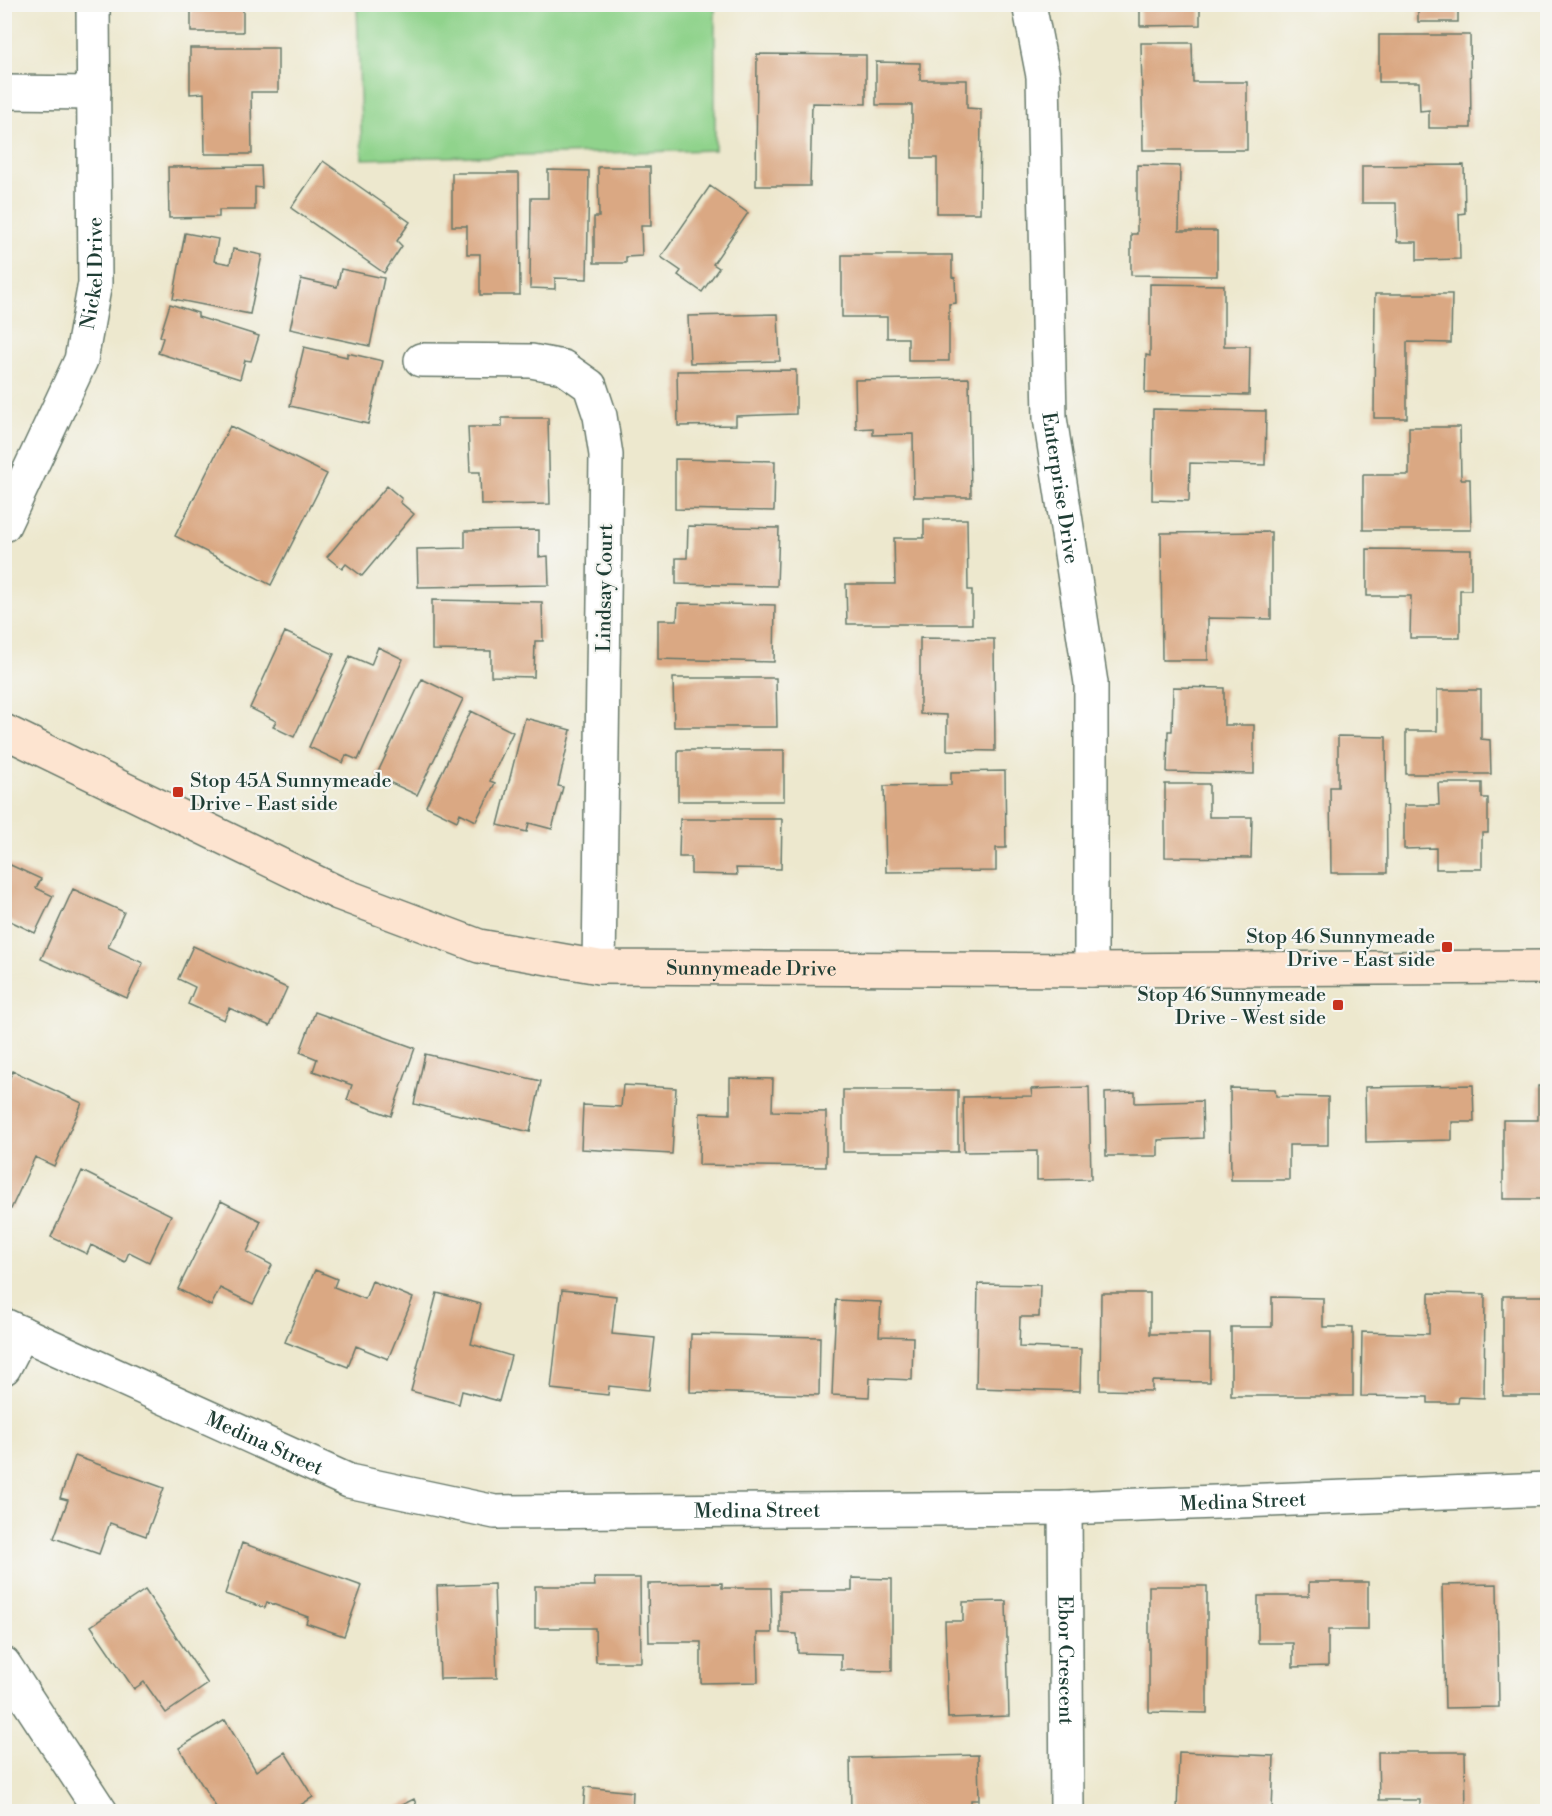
<svg xmlns="http://www.w3.org/2000/svg" width="1552" height="1816" font-family="'Libre Bodoni',serif">
  <rect width="100%" height="100%" fill="#f6f6f2"/>
  <filter id="ink" filterUnits="userSpaceOnUse"><feTurbulence type="fractalNoise" baseFrequency=".0167" numOctaves="2"/><feDisplacementMap in="SourceGraphic" scale="12" xChannelSelector="R" yChannelSelector="G"/><feConvolveMatrix kernelMatrix="1 2 1 2 8 2 1 2 1" color-interpolation-filters="sRGB"/></filter>
  <filter id="wash" filterUnits="userSpaceOnUse"><feTurbulence type="fractalNoise" baseFrequency=".008" numOctaves="4" result="noise"/><feDisplacementMap in="SourceGraphic" scale="24" xChannelSelector="R" yChannelSelector="G"/><feGaussianBlur stdDeviation="1.35" result="paint"/><feColorMatrix in="noise" values="0 0 0 0 0 0 0 0 0 0 0 0 0 0 0 0 0 1.4 0 .05"/><feComposite in="paint" operator="in"/></filter>
  <g filter="url(#wash)">
    <rect width="100%" height="100%" fill="#ede8ce"/>
    <path fill="#90d38c" stroke="#588860" stroke-width="1.5" d="M357,5H715V150L362,159Z"/>
    <g id="blocks">
      <path fill="#daa883" d="M191,4H243V32H191Z
        M1140,4H1200V25L1140,26Z
        M1418,4H1458V22H1418Z
        M1379,35H1470L1471,128H1429V110L1420,111L1419,82H1379Z
        M1141,43H1192L1193,82H1247V150H1143Z
        M190,48H278V92H251L252,154H205L204,93L190,94Z
        M757,54L866,55V104L812,103L810,186H756Z
        M876,62L920,63V80H967V108L981,109L980,213H937V158H912V105H876Z
        M323,161L410,222L397,241L402,246L384,273L291,208Z
        M1137,165L1180,166L1179,231H1217V276L1131,275V234H1137Z
        M1464,165L1465,213L1459,214L1460,259L1417,260V242H1397L1396,203H1362V166Z
        M261,166L262,188L255,187V210H219V217L169,218L168,167Z
        M598,167H650L651,226H641L642,256L626,257V263H594V217H599Z
        M548,170L589,171L587,279L555,278V289L530,288L531,198H548Z
        M452,173H519L520,295H480V254H467V226H452Z
        M710,186L748,213L713,264L719,268L702,292L678,275L681,271L661,257Z
        M185,233L218,239L214,261L230,264L233,249L262,255L250,314L173,299Z
        M842,255H952V277L955,278L956,303L949,304V361H908V338H887V317H842Z
        M341,269L384,278L370,346L290,329L301,279L337,287Z
        M1150,284L1224,285V346H1250L1249,395L1145,393L1146,355L1150,356Z
        M1375,294H1452L1451,343L1407,342V418H1374Z
        M170,304L198,313V317L259,336L251,361L245,360L240,379L158,353L163,338L160,336Z
        M778,314L780,361L690,363L688,316Z
        M304,347L347,357V353L383,361L368,424L290,406Z
        M796,370V414L736,416V425L678,426L677,371Z
        M969,378L971,497H914L913,434L873,435V428L856,429L855,380Z
        M1153,409L1266,411L1265,465L1190,463L1189,501L1152,500Z
        M502,418H548L550,504L481,505L480,472H470L468,427H502Z
        M230,426L327,474L271,585L175,536Z
        M1409,427H1460L1461,479H1470L1471,530H1363V475H1409Z
        M675,459L775,461L774,511L675,509Z
        M387,486L402,499L400,502L414,514L362,576L346,564L342,569L327,557Z
        M924,519H967L968,590H972V624H847L846,584H895L894,538H924Z
        M688,526L779,528L777,586L676,584V558H687Z
        M539,530V557L548,556L549,585L418,587L417,549L465,548V531Z
        M1271,532V619L1208,618V660H1162L1161,533Z
        M1367,549L1471,550V590H1460V638H1410L1411,596H1367Z
        M432,600L542,602L543,641H535L534,677L491,676V651L432,650Z
        M678,603L775,605L774,662L658,659V620H677Z
        M285,632L334,654L294,737L273,727L276,721L250,708Z
        M920,638L994,639L995,751L947,750V715L920,714Z
        M378,647L403,659L358,760L346,755L343,763L309,747L350,656L371,665Z
        M673,678H776L777,727H674Z
        M422,679L463,699L417,795L376,776Z
        M1173,687L1224,688V725H1254V774L1167,772L1168,731H1172Z
        M1437,690H1481V739L1490,740L1491,774H1406V731H1437Z
        M471,711L513,732L490,781L495,783L476,821L460,813L457,821L426,806Z
        M525,718L571,730L558,786L563,787L552,829L529,823L527,832L498,825Z
        M1338,736L1386,737L1387,873H1331L1330,787H1338Z
        M678,750H784V801H678Z
        M1005,771L1006,848H996V871L886,872L884,786L951,785V772Z
        M1438,783H1482V798H1488V833H1482V869H1436V848L1404,849V805H1439Z
        M1165,784H1209V817H1252L1251,858L1165,857Z
        M680,819H782L781,869L736,868L737,875L691,874V857H679Z
        M4,862L41,879L36,888L53,896L35,933L4,918Z
        M73,889L124,912L108,947L143,963L127,998L41,959Z
        M193,946L287,988L270,1026L229,1008L224,1020L188,1004L195,987L178,979Z
        M315,1012L415,1048L391,1116L347,1100L352,1085L313,1071L317,1059L300,1052Z
        M425,1054L541,1081L530,1132L414,1104Z
        M13,1071L82,1103L54,1166L35,1157L11,1209L4,1206V1079L8,1081Z
        M730,1078L773,1079L772,1111L826,1112V1167L699,1165L700,1113L730,1114Z
        M623,1085L676,1088L672,1154L581,1149L583,1105L621,1107Z
        M1473,1085L1474,1122H1452V1140L1366,1142L1365,1087Z
        M1538,1086H1548V1199H1503V1120H1538Z
        M1089,1087L1091,1179L1037,1180V1151L964,1152L963,1097L1032,1096L1031,1089Z
        M1230,1088L1275,1089L1276,1096L1328,1097V1145H1289V1180H1231Z
        M843,1090H958V1152H843Z
        M1135,1092V1103L1202,1101L1203,1138L1158,1140V1156H1106L1105,1093Z
        M82,1171L171,1215L149,1262L129,1252L125,1262L91,1245L87,1254L51,1237Z
        M221,1201L261,1221L247,1252L272,1265L253,1304L220,1288L211,1306L178,1289Z
        M315,1270L337,1279L334,1287L365,1299L372,1281L413,1298L388,1359L356,1346L348,1367L285,1342Z
        M978,1284L1040,1285L1039,1317H1020L1019,1347L1081,1349L1080,1391L976,1388Z
        M562,1290L616,1296L612,1334L655,1338L649,1390L609,1386L608,1395L551,1389Z
        M437,1293L481,1304L471,1344L511,1356L499,1401L462,1391L459,1404L411,1391Z
        M1101,1293H1150V1334H1210V1382L1152,1381V1391L1100,1390Z
        M1429,1293L1485,1294L1484,1398L1459,1397L1458,1403H1428V1397L1361,1396L1362,1332L1429,1334Z
        M1503,1296H1548V1396H1503Z
        M1272,1297L1323,1298V1327H1353V1396H1231V1327H1272Z
        M836,1300L881,1302L879,1336L913,1337L912,1380L870,1378L869,1397L832,1395Z
        M691,1334L820,1337L819,1395L690,1392Z
        M75,1456L164,1488L146,1536L110,1523L99,1554L54,1538L68,1500L60,1498Z
        M242,1543L362,1586L344,1636L306,1623L308,1617L267,1602L265,1608L225,1594Z
        M594,1578H640L641,1662H596L595,1628H535V1586H595Z
        M852,1578L892,1579V1671L841,1670V1654L798,1653L797,1634L780,1633V1591H852Z
        M1309,1582H1368V1630H1328V1666L1293,1667V1643H1258V1596H1309Z
        M722,1583V1588H771L772,1633H757L758,1682L701,1683V1642H649L648,1584Z
        M494,1584L497,1678L440,1679L437,1586Z
        M1497,1584L1499,1707L1445,1708L1442,1585Z
        M1149,1586H1207V1713L1149,1712Z
        M145,1590L208,1684L166,1713L144,1682L134,1689L91,1626Z
        M1006,1601L1009,1716L948,1718L945,1621H963V1602Z
        M225,1720L256,1771L285,1752L313,1797L290,1812H219L179,1748Z
        M1179,1752L1274,1756L1272,1812H1177Z
        M1378,1752H1465L1466,1812H1420V1800H1379Z
        M978,1755L979,1800H971V1812H851L850,1758Z
        M585,1787L633,1792L632,1812H583Z
        M414,1799L419,1812H387Z"/>
    </g>
  </g>
  <g filter="url(#ink)">
    <use href="#blocks" fill-opacity="0" stroke="#67796a" stroke-width="1.5"/>
    <g fill="none" stroke-linecap="round" stroke-linejoin="round">
      <g stroke="#67796a" stroke-width="36">
        <g id="street">
          <path id="s1" d="M1029,4L1043,76L1050,418L1091,683V970"/>
          <path d="M4,92L94,93"/>
          <path d="M421,360L531,361L563,367L590,386L600,416L606,455L599,967"/>
          <path id="s2" d="M4,525L81,360L95,283L93,4"/>
          <path id="s3" d="M4,1325L349,1481L495,1512L1065,1508L1548,1489"/>
          <path d="M4,1368L22,1333"/>
          <path id="s4" d="M1065,1508L1067,1812"/>
          <path d="M4,1664L101,1812"/>
        </g>
      </g>
      <g stroke="#67796a" stroke-width="36">
        <g id="secondary">
          <path id="s5" d="M4,731L338,893L479,946L599,967L1091,970L1548,967"/>
        </g>
      </g>
      <use href="#street" stroke="#fff" stroke-width="33"/>
      <use href="#secondary" stroke="#fde4d0" stroke-width="33"/>
    </g>
  </g>
  <g fill="#c8321e" stroke="#f6f6f2" stroke-width="2">
    <rect x="172" y="786" width="12" height="12" rx="3"/>
    <rect x="1441" y="941" width="12" height="12" rx="3"/>
    <rect x="1332" y="999" width="12" height="12" rx="3"/>
  </g>
  <g text-anchor="middle" stroke-width="4.5" stroke-linejoin="round" paint-order="stroke">
    <g font-size="20" fill="#1f3d34" stroke="#f6f6f2">
      <text dy="7" stroke="none"><textPath href="#s2" startOffset="270">Nickel Drive</textPath></text>
      <text dy="7" stroke="none"><textPath href="#s1" startOffset="486">Enterprise Drive</textPath></text>
      <text transform="translate(604 588) rotate(-89)" y="7">Lindsay Court</text>
      <text dy="7" stroke="none"><textPath href="#s5" startOffset="796">Sunnymeade Drive</textPath></text>
      <text dy="7" stroke="none"><textPath href="#s3" startOffset="286">Medina Street</textPath></text>
      <text dy="7" stroke="none"><textPath href="#s3" startOffset="1276">Medina Street</textPath></text>
      <text dy="7" stroke="none"><textPath href="#s3" startOffset="790">Medina Street</textPath></text>
      <text dy="7" stroke="none"><textPath href="#s4" startOffset="152">Ebor Crescent</textPath></text>
    </g>
    <g font-size="20" fill="#1f3d34" stroke="#f6f6f2" text-anchor="end">
      <text x="190" y="787" text-anchor="start">Stop 45A Sunnymeade<tspan x="190" dy="23">Drive - East side</tspan></text>
      <text x="1435" y="943">Stop 46 Sunnymeade<tspan x="1435" dy="23">Drive - East side</tspan></text>
      <text x="1326" y="1001">Stop 46 Sunnymeade<tspan x="1326" dy="23">Drive - West side</tspan></text>
    </g>
  </g>
  <rect width="1552" height="1816" fill="none" stroke="#f6f6f2" stroke-width="24"/>
</svg>
